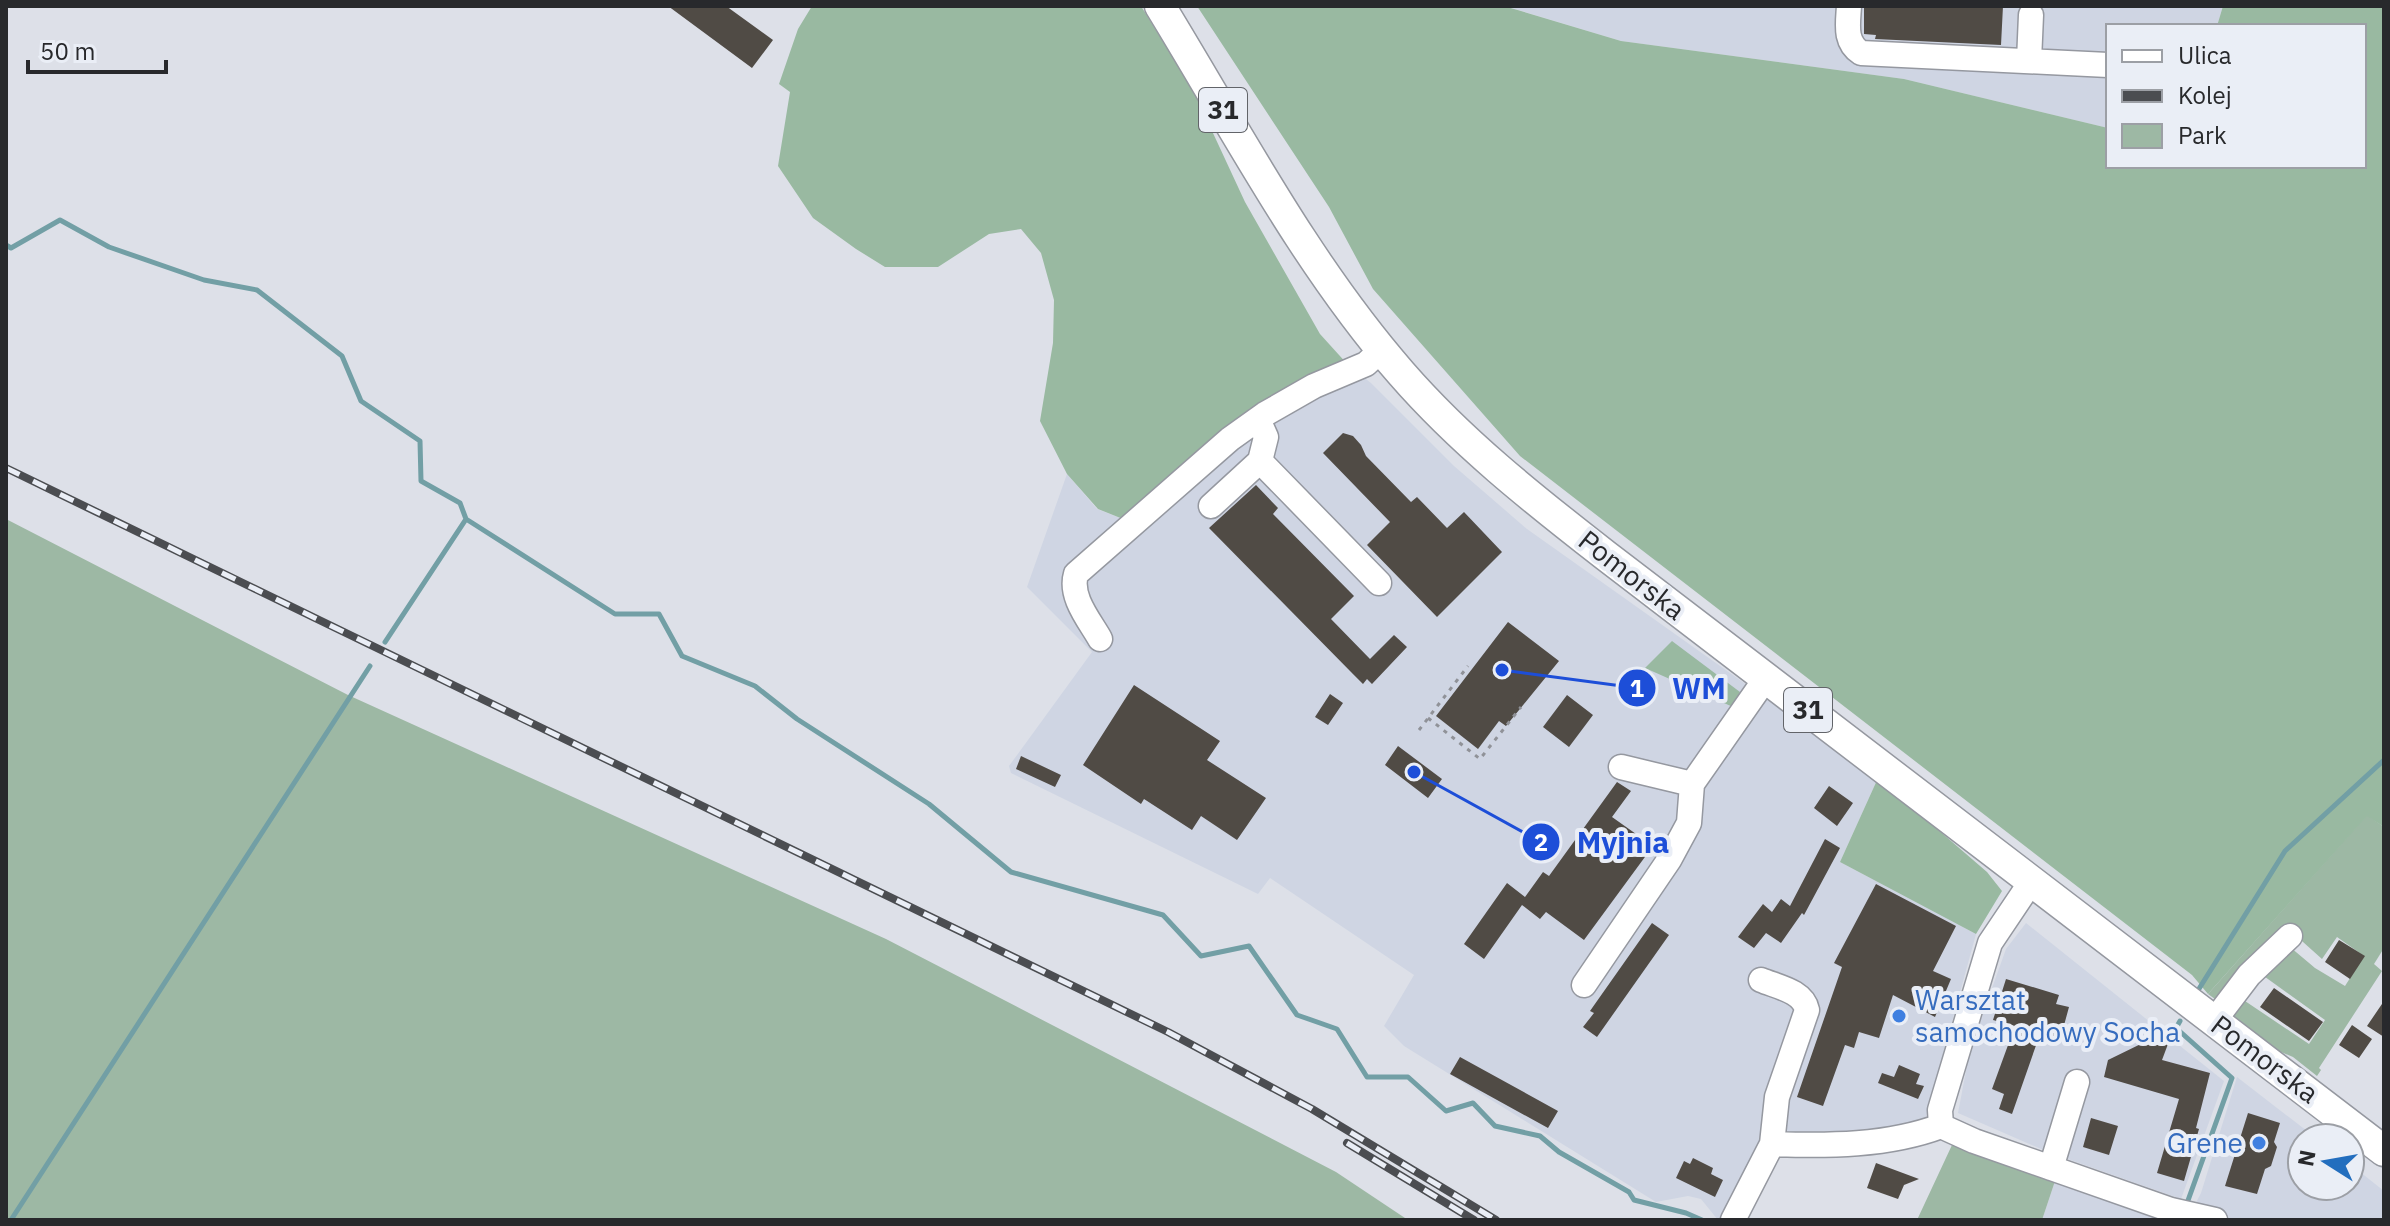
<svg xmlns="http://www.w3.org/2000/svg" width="2390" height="1226" font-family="'IBM Plex Sans',sans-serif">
  <rect width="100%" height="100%" fill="#dde0e8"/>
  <path fill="#cfd5e3" d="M1505,6H2223L2217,26H2108V128L1904,79L1621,41Z
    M1349,366L1371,383L1454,466L1527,529L1878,778L1840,862L1976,934L1923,1128L1769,1141L1726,1220H1718L1701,1199L1688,1196L1656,1202L1404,1046L1384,1026L1414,975L1270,878L1258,894L1011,773L1009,766L1092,652L1027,587L1067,474L1097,509L1128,521Z
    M2026,923L2224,1081L2181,1199L2048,1152L1958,1113L1970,1050L2006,949Z
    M2237,1077L2316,1138H2302V1186H2350V1164L2384,1191V1220H2187L2201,1193Z
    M2055,1181L2168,1220H2042Z"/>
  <path fill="#9db8a4" d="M6,519L348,695L886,939L1336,1172L1408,1220H6Z
    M2367,815L2384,827V948L2374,964L2382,971L2319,1068L2321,1070L2317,1076L2293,1057L2267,1046L2229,1013L2242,999L2309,1044L2325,1020L2261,974L2290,947L2315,968L2345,986L2364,956L2337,937L2322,959L2284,925L2219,1002L2208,994Z
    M1952,1145L2055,1181L2042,1220H1917Z"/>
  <path fill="#99b9a1" d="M812,6H1141L1193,90L1245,202L1320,334L1349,366L1128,521L1098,509L1067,474L1040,421L1053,343L1054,300L1041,253L1021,229L989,234L938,267H885L856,249L813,218L778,166L790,92L779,84L798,29Z
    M1197,6H1504L1621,41L1904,79L2108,128V166H2364V26H2217L2223,6H2384V827L2367,816L2208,994L2192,975L1520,456L1373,289L1329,207Z
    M1672,641L1740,692L1733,707L1645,668Z
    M1878,778L1987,872L2002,891L1976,934L1840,862Z"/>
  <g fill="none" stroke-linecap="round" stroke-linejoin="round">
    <path stroke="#729fa5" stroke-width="5" d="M6,245L11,248L60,220L109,247L204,280L257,290L342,356L361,401L420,441L421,481L460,503L466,519
      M385,642L466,519L615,614H659L682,656L755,686L797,719L929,804L1011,872L1163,915L1201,956L1249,946L1297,1015L1337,1029L1367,1077H1408L1446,1111L1473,1103L1495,1126L1540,1136L1559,1152L1629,1192L1634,1200L1686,1213L1702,1220
      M2197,992L2285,851L2384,760
      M2180,1021L2176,1028L2232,1078L2186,1206
      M11,1220L370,666"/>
  </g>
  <path fill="#504b45" d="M668,6H726L773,40L752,68Z
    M1864,6H2003L2001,45L1875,39L1876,35L1864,34Z
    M1343,433L1353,436L1361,445L1366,456L1411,502L1417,497L1447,528L1464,512L1502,552L1437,617L1367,545L1390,522L1323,453Z
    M1256,485L1278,508L1273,514L1354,596L1331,619L1370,659L1394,635L1407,647L1372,684L1367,679L1363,684L1351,672L1209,528Z
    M1508,622L1559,661L1506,726L1499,721L1478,749L1436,716Z
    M1134,685L1220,741L1207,760L1266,798L1237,840L1201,816L1192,830L1144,799L1141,804L1083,765Z
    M1330,694L1343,703L1328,725L1315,717Z
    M1567,695L1593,715L1569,747L1543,727Z
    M1398,746L1442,779L1428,798L1385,765Z
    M1021,756L1061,775L1055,787L1016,769Z
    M1617,782L1631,791L1612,817L1653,846L1584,940L1546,912L1540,919L1522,905L1484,959L1464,944L1507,883L1525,897L1543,872L1549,876Z
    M1829,786L1853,803L1837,826L1814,808Z
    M1825,839L1840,848L1804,915L1802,913L1781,943L1766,933L1754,948L1738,937L1763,904L1772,912L1781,899L1790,906Z
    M1876,884L1956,926L1933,971L1951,979L1935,1017L1893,995L1879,1038L1859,1032L1854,1048L1845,1045L1823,1106L1797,1097L1842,967L1834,963Z
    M1652,923L1669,935L1597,1037L1583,1027L1594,1013L1590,1011Z
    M2339,940L2365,956L2350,979L2325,962Z
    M2006,979L2059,995L2056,1004L2069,1007L2060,1040L2040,1034L2012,1114L1999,1109L2004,1094L1992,1089L2015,1026L1993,1020Z
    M2274,988L2323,1022L2309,1041L2260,1007Z
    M2384,1001V1037L2367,1026Z
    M2352,1025L2372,1039L2359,1058L2339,1045Z
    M2151,1039L2168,1044L2162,1060L2210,1073L2196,1128L2199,1129L2184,1181L2157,1173L2179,1099L2104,1077L2108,1060Z
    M1460,1057L1558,1111L1548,1128L1450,1074Z
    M1899,1065L1920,1074L1916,1084L1924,1086L1918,1099L1878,1083L1882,1073L1894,1077Z
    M2248,1113L2280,1123L2274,1142L2277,1147L2271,1166L2265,1169L2257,1194L2225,1186Z
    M2091,1118L2118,1126L2109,1155L2083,1147Z
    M1693,1158L1713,1168L1711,1174L1723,1180L1715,1197L1676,1178L1684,1161L1690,1164Z
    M1876,1163L1919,1179L1904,1185L1898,1199L1867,1188Z"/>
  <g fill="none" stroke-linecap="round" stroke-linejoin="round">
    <g stroke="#9598a0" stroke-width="27">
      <path id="minor" d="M1849,6C1848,24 1844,42 1861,53L2108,65
        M2029,61L2031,15
        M1258,419L1266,437L1260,461L1379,583
        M1211,506L1260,461
        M1100,639C1090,621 1069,597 1076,574L1230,439L1265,414L1314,386L1366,364L1382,349
        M1621,767L1692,784
        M2031,882L1990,943L1940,1110L1941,1126L1974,1141L2171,1210L2215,1220
        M1584,985L1669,860L1689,823L1692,784L1766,678
        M2214,1021L2249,975L2290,936
        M1772,1144C1827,1146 1888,1146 1941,1126
        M2051,1168L2077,1082
        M1733,1220L1772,1144L1777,1097L1807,1010C1803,991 1778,987 1761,980"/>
    </g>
    <g stroke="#9598a0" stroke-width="33">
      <path id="major" d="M1160,6C1236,130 1305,263 1401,373C1461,442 1533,499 1605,555L2384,1151"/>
    </g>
    <path stroke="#909298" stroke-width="3" stroke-dasharray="4 6" stroke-linecap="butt" d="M1428,718L1480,759L1521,707
      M1419,730L1468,666"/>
    <use href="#minor" stroke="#fff" stroke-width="24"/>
    <use href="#major" stroke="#fff" stroke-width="30"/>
    <g stroke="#4b4d51" stroke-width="8">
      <path id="rail" d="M6,468L1168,1032L1312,1109L1496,1220
        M1347,1143L1474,1220"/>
    </g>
    <use href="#rail" stroke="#eaeef6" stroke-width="5" stroke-dasharray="15" stroke-linecap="butt"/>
  </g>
  <g fill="#3f7fe0" stroke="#eaeef6" stroke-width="3">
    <circle cx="1899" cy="1016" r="8"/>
    <circle cx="2259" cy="1143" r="8"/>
  </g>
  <g text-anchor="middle" stroke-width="8" stroke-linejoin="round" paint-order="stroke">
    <g fill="#eaeef6" stroke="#626469" stroke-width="2">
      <rect x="1199" y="88" width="48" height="44" rx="6"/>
      <rect x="1784" y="688" width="48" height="44" rx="6"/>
    </g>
    <g font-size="26" font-weight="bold" fill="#28292c">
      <text x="1223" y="119">31</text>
      <text x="1808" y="719">31</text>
    </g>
    <g font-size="28" fill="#28292c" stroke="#eaeef6">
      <text transform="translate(1632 575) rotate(38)" y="10">Pomorska</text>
      <text transform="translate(2265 1059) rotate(37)" y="10">Pomorska</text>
    </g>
    <g font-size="28" fill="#366cbe" stroke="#eaeef6" text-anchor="start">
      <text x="1915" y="1010">Warsztat<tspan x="1915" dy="32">samochodowy Socha</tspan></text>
      <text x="2243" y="1153" text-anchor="end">Grene</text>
    </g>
  </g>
  <path fill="none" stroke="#1d4ed8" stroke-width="3" d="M1502 670L1637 688M1414 772L1541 842"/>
  <g fill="#1d4ed8" stroke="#eaeef6" stroke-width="3">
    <circle cx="1502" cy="670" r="8"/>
    <circle cx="1414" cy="772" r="8"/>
    <circle cx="1637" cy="688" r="20"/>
    <circle cx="1541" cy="842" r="20"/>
  </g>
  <g font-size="24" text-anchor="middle" font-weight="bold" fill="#fff">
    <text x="1637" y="697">1</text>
    <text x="1541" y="851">2</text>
  </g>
  <g font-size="30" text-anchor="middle" font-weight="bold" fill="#1d4ed8" stroke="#eaeef6" stroke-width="8" stroke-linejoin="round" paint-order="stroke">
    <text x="1699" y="699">WM</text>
    <text x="1623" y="853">Myjnia</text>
  </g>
  <rect width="2390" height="1226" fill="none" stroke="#28292c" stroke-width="16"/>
  <rect x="2106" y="24" width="260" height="144" fill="#eaeef6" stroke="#9c9fa5" stroke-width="2"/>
  <rect x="2122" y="50" width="40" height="12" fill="#ffffff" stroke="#9c9fa5" stroke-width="2"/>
  <text x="2178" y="64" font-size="24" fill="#28292c">Ulica</text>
  <rect x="2122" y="90" width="40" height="12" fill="#4b4d51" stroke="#9c9fa5" stroke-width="2"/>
  <text x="2178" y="104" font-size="24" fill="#28292c">Kolej</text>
  <rect x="2122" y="124" width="40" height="24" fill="#9db8a4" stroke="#9c9fa5" stroke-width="2"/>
  <text x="2178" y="144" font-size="24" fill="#28292c">Park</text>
  <g transform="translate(2326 1162) rotate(281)"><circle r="38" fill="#eaeef6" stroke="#9c9fa5" stroke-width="2"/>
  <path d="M0-6L14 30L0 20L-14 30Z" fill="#236ebe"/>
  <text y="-12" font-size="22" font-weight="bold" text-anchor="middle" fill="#28292c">N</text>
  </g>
  <path d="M28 60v12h138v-12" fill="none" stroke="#28292c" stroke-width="4"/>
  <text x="40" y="60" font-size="24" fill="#28292c" stroke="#eaeef6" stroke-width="6" paint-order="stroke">50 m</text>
</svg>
